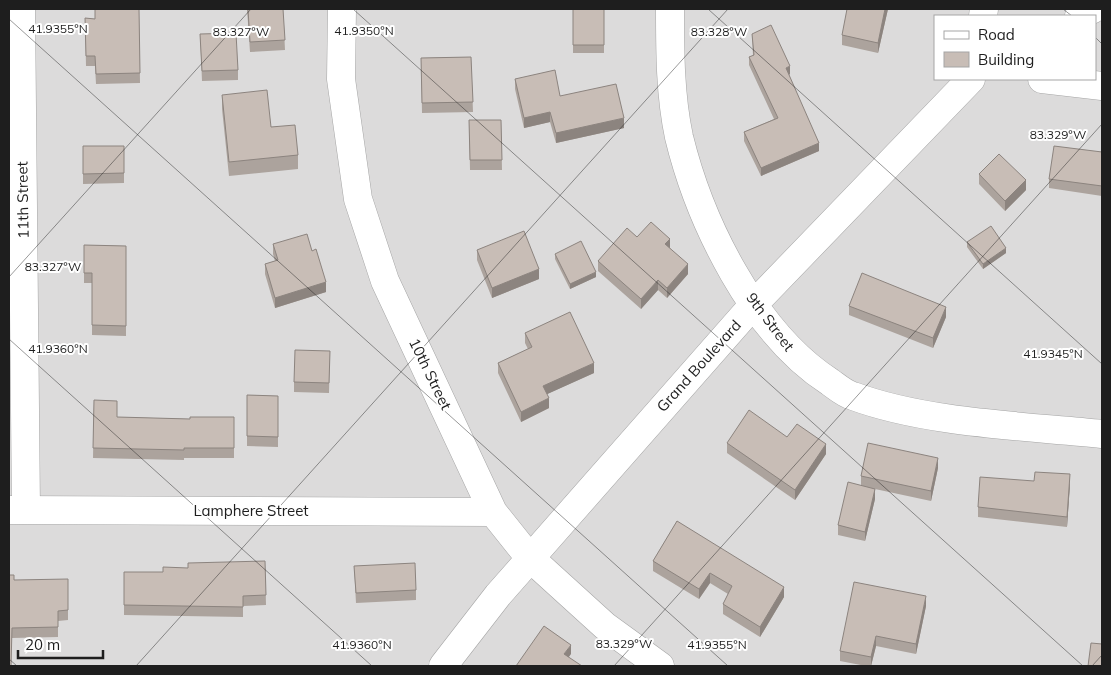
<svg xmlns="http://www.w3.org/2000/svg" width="1111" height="675" font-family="Mulish,sans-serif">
  <rect width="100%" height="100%" fill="#f0ebe3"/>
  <path fill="#dcdbdb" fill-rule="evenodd" d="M9,9H1102V666H9ZM935,16H1095V79H935Z"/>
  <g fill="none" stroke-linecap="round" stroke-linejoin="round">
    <g stroke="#a5a5a5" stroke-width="29">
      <path id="minor" d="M21,9L26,510
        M342,9L341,79L358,199L385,281L493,512L529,557L605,626L660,666
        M670,9C670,51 670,95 679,137C700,223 754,333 830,382C837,387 845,394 853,396C926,423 1024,426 1102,434
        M983,16L984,9
        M1079,16L1093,9
        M1042,79L1102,86
        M9,510L493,512
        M443,666L498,595L754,304L971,79"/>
    </g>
    <use href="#minor" stroke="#fff" stroke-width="28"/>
  </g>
  <path fill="#aca39d" d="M139,9L140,83L96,84L95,66H86L85,18L95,19Z
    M247,9H283L285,50L250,52Z
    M571,9H604V53H573V9Z
    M888,9L878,53L842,45V35Z
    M200,34L238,70V80L202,81Z
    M752,34L790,74L789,75L819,151L761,176L744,141V132L774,119L749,65V57L753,56Z
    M471,57L473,112L422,113L421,58Z
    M515,79L560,96L624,128L556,143L550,122L524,128L515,89Z
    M222,95L271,127L298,155V169L229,176L222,109Z
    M469,120H501L502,170H470Z
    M83,146H124V183L83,184Z
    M1102,152V196L1049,188V179Z
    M979,174L1026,190L1005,211L979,184Z
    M637,237L670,248L688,274L667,298L658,290L641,309L598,271V261Z
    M967,242L1006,253L983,269L967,247Z
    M273,244L312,251L326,292L275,308L265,274V264L275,261L273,254Z
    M84,245L126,246V336L92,335V283H84Z
    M477,250L539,279L492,298L477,260Z
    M555,254L596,277L570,289L555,259Z
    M849,306L946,317L933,348L849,315Z
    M525,333L594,373L547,394L549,408L521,422L498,373V363L528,349L525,343Z
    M330,351L329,393L294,392V382Z
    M247,395L278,396V447L247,446Z
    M94,400L117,417L190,419L234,417V458H184V460L93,458Z
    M787,437L826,454L795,500L727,453V443Z
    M938,468L931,501L875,489V499L865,541L838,535V525L861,485V476Z
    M1070,484L1067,527L978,517V507Z
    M677,521L784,597L760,637L723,614V604L728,594L710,583L699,599L653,571V561Z
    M265,561L266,605L243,606V617L124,615V572H163L188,568Z
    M354,566L416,590V600L356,603Z
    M9,575L14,580L68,610V620L58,621V637L12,638L11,666H9Z
    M926,606L916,654L876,646L871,666H866L840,661V651Z"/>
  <path fill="#8c847f" d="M885,9H888L878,53V43Z
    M790,66V74L786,76V68Z
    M550,112V122L524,128V118Z
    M624,118V128L556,143V133Z
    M819,143V151L761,176V168Z
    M1026,180V190L1005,211V201Z
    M670,239V249L665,244Z
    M1006,248V253L983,269V264Z
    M688,264V274L667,298V288Z
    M539,269V279L492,298V288Z
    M596,272V277L570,289V284Z
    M658,280V290L641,309V299Z
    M326,282V292L275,308V298Z
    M946,307V317L933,348V338Z
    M594,363V373L543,396V386Z
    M549,398V408L521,422V412Z
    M826,444V454L795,500V490Z
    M938,458V468L931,501V491Z
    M1070,474V484L1067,527V517Z
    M875,489V499L865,541V532Z
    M710,573V583L699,599V589Z
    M784,587V597L760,637V627Z
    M926,596V606L916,654V644Z
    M876,636V646L871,666V657Z
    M571,645V654L564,664V654Z"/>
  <path fill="#c8bdb6" stroke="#8c847f" d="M95,9H139L140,73L96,74L95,56H86L85,18L95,19Z
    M248,9H283L285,40L250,42Z
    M573,9H604V45H573Z
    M847,9H885L878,43L842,35Z
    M771,25L790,66L786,68L819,143L761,168L744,132L778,118L749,57L754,55L752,34Z
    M236,33L238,70L202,71L200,34Z
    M471,57L473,102L422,103L421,58Z
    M555,70L560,96L616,84L624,118L556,133L550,112L524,118L515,79Z
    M267,90L271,127L295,125L298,155L229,162L222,95Z
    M469,120H501L502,160H470Z
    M83,146H124V173L83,174Z
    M1054,146L1102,152V186L1049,179Z
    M999,154L1026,180L1005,201L979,174Z
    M651,222L670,239L665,244L688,264L667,288L658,280L641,299L598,261L627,228L637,237Z
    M991,226L1006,248L983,264L967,242Z
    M524,231L539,269L492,288L477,250Z
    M307,234L312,251L316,249L326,282L275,298L265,264L278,260L273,244Z
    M581,241L596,272L570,284L555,254Z
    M84,245L126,246V326L92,325V273H84Z
    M862,273L946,307L933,338L849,306Z
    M570,312L594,363L543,386L549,398L521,412L498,363L532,347L525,333Z
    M295,350L330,351L329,383L294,382Z
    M247,395L278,396V437L247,436Z
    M94,400L117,401V417L190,419V417H234V448H184V450L93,448Z
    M749,410L787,437L797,424L826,444L795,490L727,443Z
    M868,443L938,458L931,491L861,476Z
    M1035,472L1070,474L1067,517L978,507L980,477L1034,481Z
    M848,482L875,489L865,532L838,525Z
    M677,521L784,587L760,627L723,604L732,586L710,573L699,589L653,561Z
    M265,561L266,595L243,596V607L124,605V572H163V567L188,568V563Z
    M415,563L416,590L356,593L354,566Z
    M9,575H14V580L68,579V610L58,611V627L12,628L11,666H9Z
    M854,582L926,596L916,644L876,636L871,657L840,651Z
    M544,626L571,645L564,654L582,666H516Z
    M1091,643L1102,644V666H1088Z"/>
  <path fill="none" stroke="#1e1e1e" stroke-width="1" stroke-opacity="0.45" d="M353,9L1083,666M708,9L1102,364M1063,9L1072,16M9,19L728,666M1095,37L1102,44M9,277L251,9M9,339L372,666M9,659L17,666M136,666L728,9M614,666L1102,124M1092,666L1102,655"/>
  <g text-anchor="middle" stroke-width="4" stroke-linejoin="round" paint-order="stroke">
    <g font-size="15" fill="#1e1e1e" stroke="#fff">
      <text transform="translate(23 200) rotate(-91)" y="5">11th Street</text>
      <text transform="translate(770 322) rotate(53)" y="5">9th Street</text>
      <text transform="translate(699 366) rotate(-48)" y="5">Grand Boulevard</text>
      <text transform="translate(430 374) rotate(64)" y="5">10th Street</text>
      <text x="251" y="516">Lamphere Street</text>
    </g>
  </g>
  <g font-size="12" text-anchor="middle" fill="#1e1e1e" stroke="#fff" stroke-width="4" stroke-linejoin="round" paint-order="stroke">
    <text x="58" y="33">41.9355°N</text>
    <text x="364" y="35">41.9350°N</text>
    <text x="241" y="36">83.327°W</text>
    <text x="719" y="36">83.328°W</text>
    <text x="1058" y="139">83.329°W</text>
    <text x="53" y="271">83.327°W</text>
    <text x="58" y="353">41.9360°N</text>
    <text x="1053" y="358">41.9345°N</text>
    <text x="624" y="648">83.329°W</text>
    <text x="362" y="649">41.9360°N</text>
    <text x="717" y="649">41.9355°N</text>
  </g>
  <rect width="1111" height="675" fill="none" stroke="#1e1e1e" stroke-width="20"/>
  <rect x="934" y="15" width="162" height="65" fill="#ffffff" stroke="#a5a5a5"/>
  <rect x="944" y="31" width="25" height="8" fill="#ffffff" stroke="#a5a5a5"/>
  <text x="978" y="40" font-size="15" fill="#1e1e1e">Road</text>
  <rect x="944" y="52" width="25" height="15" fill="#c8bdb6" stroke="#a5a5a5"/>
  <text x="978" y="65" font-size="15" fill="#1e1e1e">Building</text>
  <path d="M18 650v8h85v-8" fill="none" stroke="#1e1e1e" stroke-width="2.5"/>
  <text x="25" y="650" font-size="15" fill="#1e1e1e" stroke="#ffffff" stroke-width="4" paint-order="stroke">20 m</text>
</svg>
